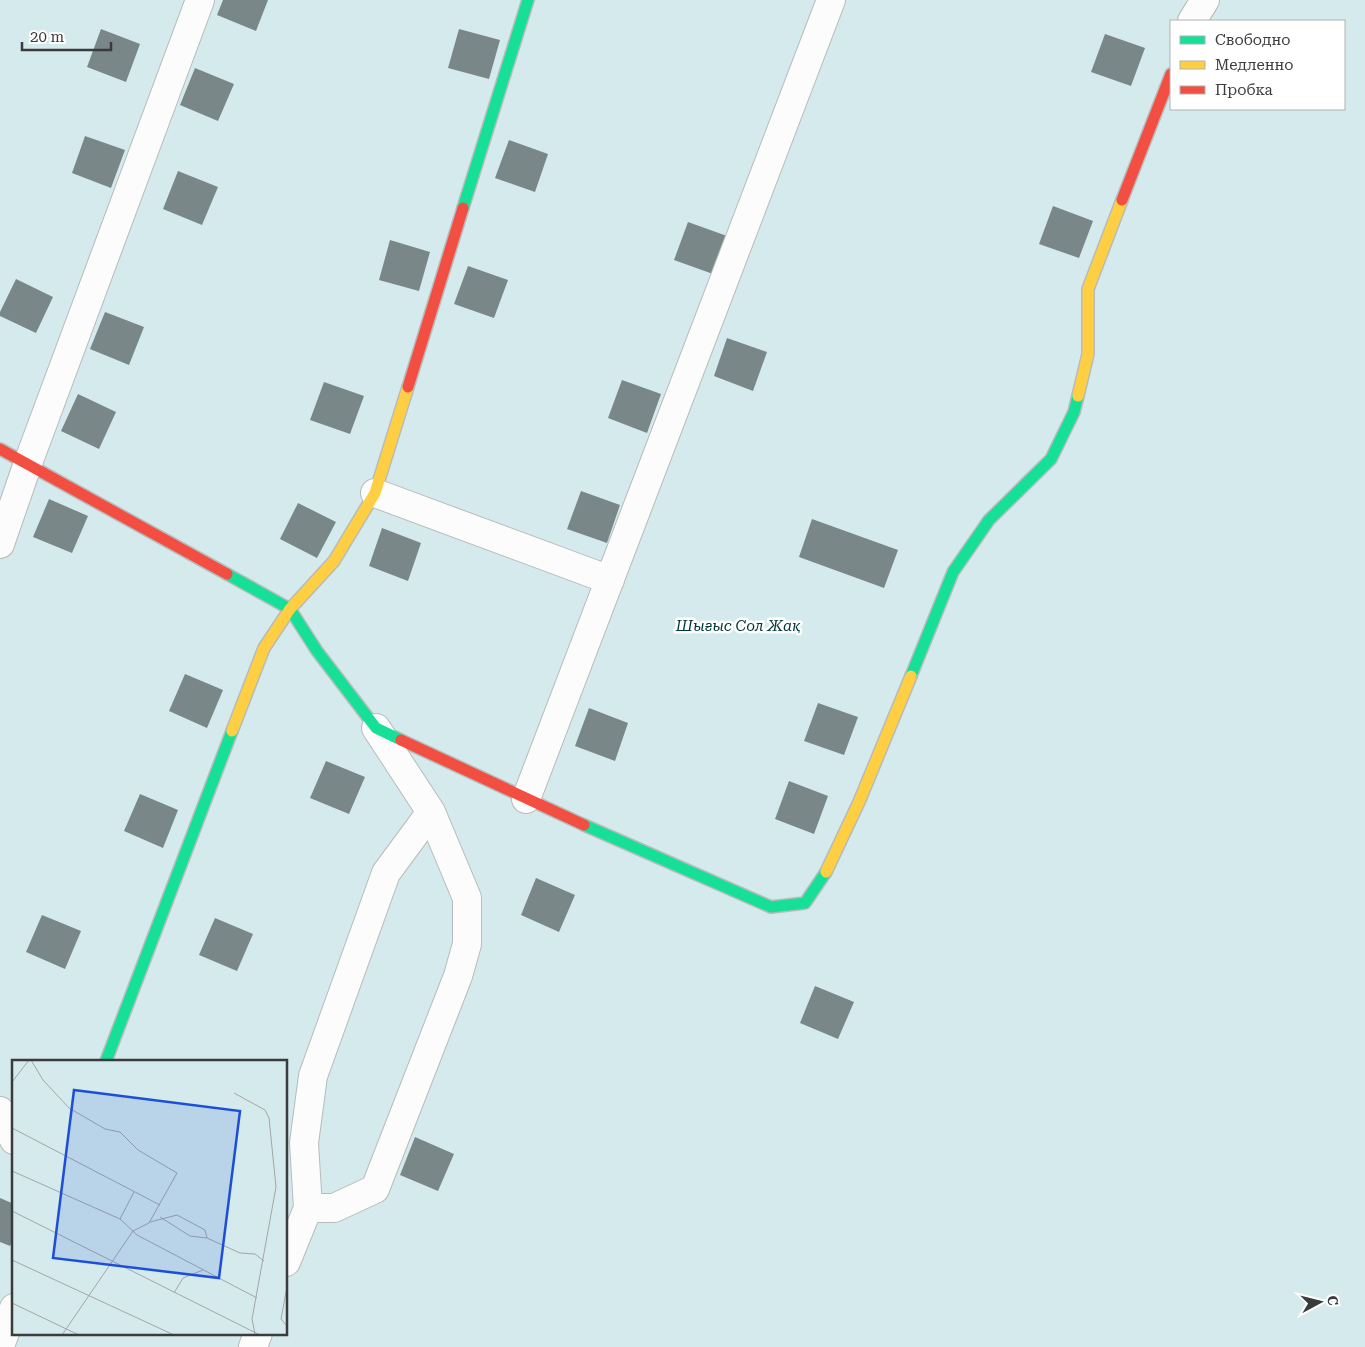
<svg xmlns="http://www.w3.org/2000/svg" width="1365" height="1347" font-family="'Roboto Serif',serif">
  <rect width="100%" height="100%" fill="#eaedee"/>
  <path fill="#d5eaec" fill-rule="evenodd" d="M0,0H1365V1347H0ZM1171,21H1344V109H1171ZM14,1061H286V1333H14Z"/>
  <path fill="#7a8789" d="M223,0H268L256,31L217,15Z
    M101,29L140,44L126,82L87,67Z
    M459,29L500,40L489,79L448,68Z
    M1105,34L1145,48L1131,86L1091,72Z
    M195,68L234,84L218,121L180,105Z
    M85,136L125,150L111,188L72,173Z
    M509,140L548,154L535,192L495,178Z
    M178,171L218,187L202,225L163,209Z
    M1053,206L1093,221L1079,258L1039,244Z
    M688,222L727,236L713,274L674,260Z
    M390,240L430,252L419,291L379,280Z
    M468,266L508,280L494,318L454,304Z
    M16,279L53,297L36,333L0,316V312Z
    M105,312L144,327L129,365L90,349Z
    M727,338L767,352L753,391L714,376Z
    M622,380L661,394L647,433L608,418Z
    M324,382L364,396L350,434L310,420Z
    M78,394L116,412L99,449L61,431Z
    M581,491L620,505L607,543L567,529Z
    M49,499L88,516L72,553L33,537Z
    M298,503L336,522L317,558L280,539Z
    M812,519L898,550L884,588L799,557Z
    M382,528L421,543L408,581L369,566Z
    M185,674L223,690L207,728L169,711Z
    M818,703L858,717L844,755L804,741Z
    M589,708L628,723L615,761L575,746Z
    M326,761L365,777L349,814L310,798Z
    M789,781L828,796L814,834L775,819Z
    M140,794L178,810L163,848L124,831Z
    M536,878L575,895L559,932L521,915Z
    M42,915L81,931L65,969L26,952Z
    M215,918L253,934L237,971L199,955Z
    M815,986L854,1002L838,1039L800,1023Z
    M415,1137L454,1154L438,1191L400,1175Z
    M0,1198L14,1204V1236L10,1246L0,1242Z"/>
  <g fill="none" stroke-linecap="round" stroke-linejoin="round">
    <g stroke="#b8bbbb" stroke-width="30">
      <path id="street" d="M1192,21L1205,0
        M375,493L610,580
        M0,544L28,463L200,0
        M526,799L831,0
        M0,1111L14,1140
        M308,1208H334L375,1189L458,976L467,944V898L431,812L376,728
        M286,1262L308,1208L304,1143L313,1076L386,873L431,812
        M0,1346L14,1308
        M253,1347L258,1333"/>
    </g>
    <g stroke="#b8bbbb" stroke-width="14">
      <path id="fast" d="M463,208L528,0
        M227,574L290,609L317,651L376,728L401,740
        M911,676L953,572L989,520L1051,459L1074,412L1078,396
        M584,825L771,907L805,903L826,872
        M106,1061L232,731"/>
    </g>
    <g stroke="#b8bbbb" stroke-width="14">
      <path id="slow" d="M1078,396L1088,354V289L1122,200
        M232,731L264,648L290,609L334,561L375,493L408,387
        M826,872L859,802L911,676"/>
    </g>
    <g stroke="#b8bbbb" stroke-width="14">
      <path id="jam" d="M1122,200L1171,74
        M408,387L463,208
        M0,449L227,574
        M401,740L584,825"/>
    </g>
    <use href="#street" stroke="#fcfcfc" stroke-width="28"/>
    <use href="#fast" stroke="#16e098" stroke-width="11"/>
    <use href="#slow" stroke="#ffcf43" stroke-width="11"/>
    <use href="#jam" stroke="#f24e42" stroke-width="11"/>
  </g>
  <g text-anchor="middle" stroke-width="5" stroke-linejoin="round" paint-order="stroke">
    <g font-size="15" font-style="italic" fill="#00353a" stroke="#fff">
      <text x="738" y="631">Шығыс Сол Жақ</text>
    </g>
  </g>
  <g transform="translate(12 1060)">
    <rect width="275" height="275" fill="#eaedee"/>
    <path d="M0,0H275V275H0Z" fill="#d5eaec"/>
    <path fill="none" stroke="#a4a6a7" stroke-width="1" d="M19,0L31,20L57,48L93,69L108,72L126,90L165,113L137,163L121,171L50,275M0,22L17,0M222,33L253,50L257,58L264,127L240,259L243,274M0,68L148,145M0,111L108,159L125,175L245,238M0,151L248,275M148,157L178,176L195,178L228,193L243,194L252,201M108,159L122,132M138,162L165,155L193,170L195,178M0,200L162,275M275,227L269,259L275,266M162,233L171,218L191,210M0,243L67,275"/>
    <path fill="#1d4ed8" fill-opacity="0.15" stroke="#1d4ed8" stroke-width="2.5" d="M62,30L228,51L207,218L41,198Z"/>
    <rect width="275" height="275" fill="none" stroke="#3a3b3c" stroke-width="2.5"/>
  </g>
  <rect x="1170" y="20" width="175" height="90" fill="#ffffff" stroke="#b0b1b1"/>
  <rect x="1180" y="36" width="25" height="8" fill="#16e098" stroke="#b0b1b1"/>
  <text x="1215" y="45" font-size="15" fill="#3a3b3c">Свободно</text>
  <rect x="1180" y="61" width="25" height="8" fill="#ffcf43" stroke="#b0b1b1"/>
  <text x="1215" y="70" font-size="15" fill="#3a3b3c">Медленно</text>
  <rect x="1180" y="86" width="25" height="8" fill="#f24e42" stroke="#b0b1b1"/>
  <text x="1215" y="95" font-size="15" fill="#3a3b3c">Пробка</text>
  <g transform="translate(1320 1302) rotate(83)" stroke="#ffffff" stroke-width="4" paint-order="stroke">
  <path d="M0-4L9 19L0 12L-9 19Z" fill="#3a3b3c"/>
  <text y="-8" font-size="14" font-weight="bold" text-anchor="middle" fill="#3a3b3c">С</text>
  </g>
  <path d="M22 42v8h89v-8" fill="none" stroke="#3a3b3c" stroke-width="2.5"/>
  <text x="30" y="42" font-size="15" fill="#3a3b3c" stroke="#ffffff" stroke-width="4" paint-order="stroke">20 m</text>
</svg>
